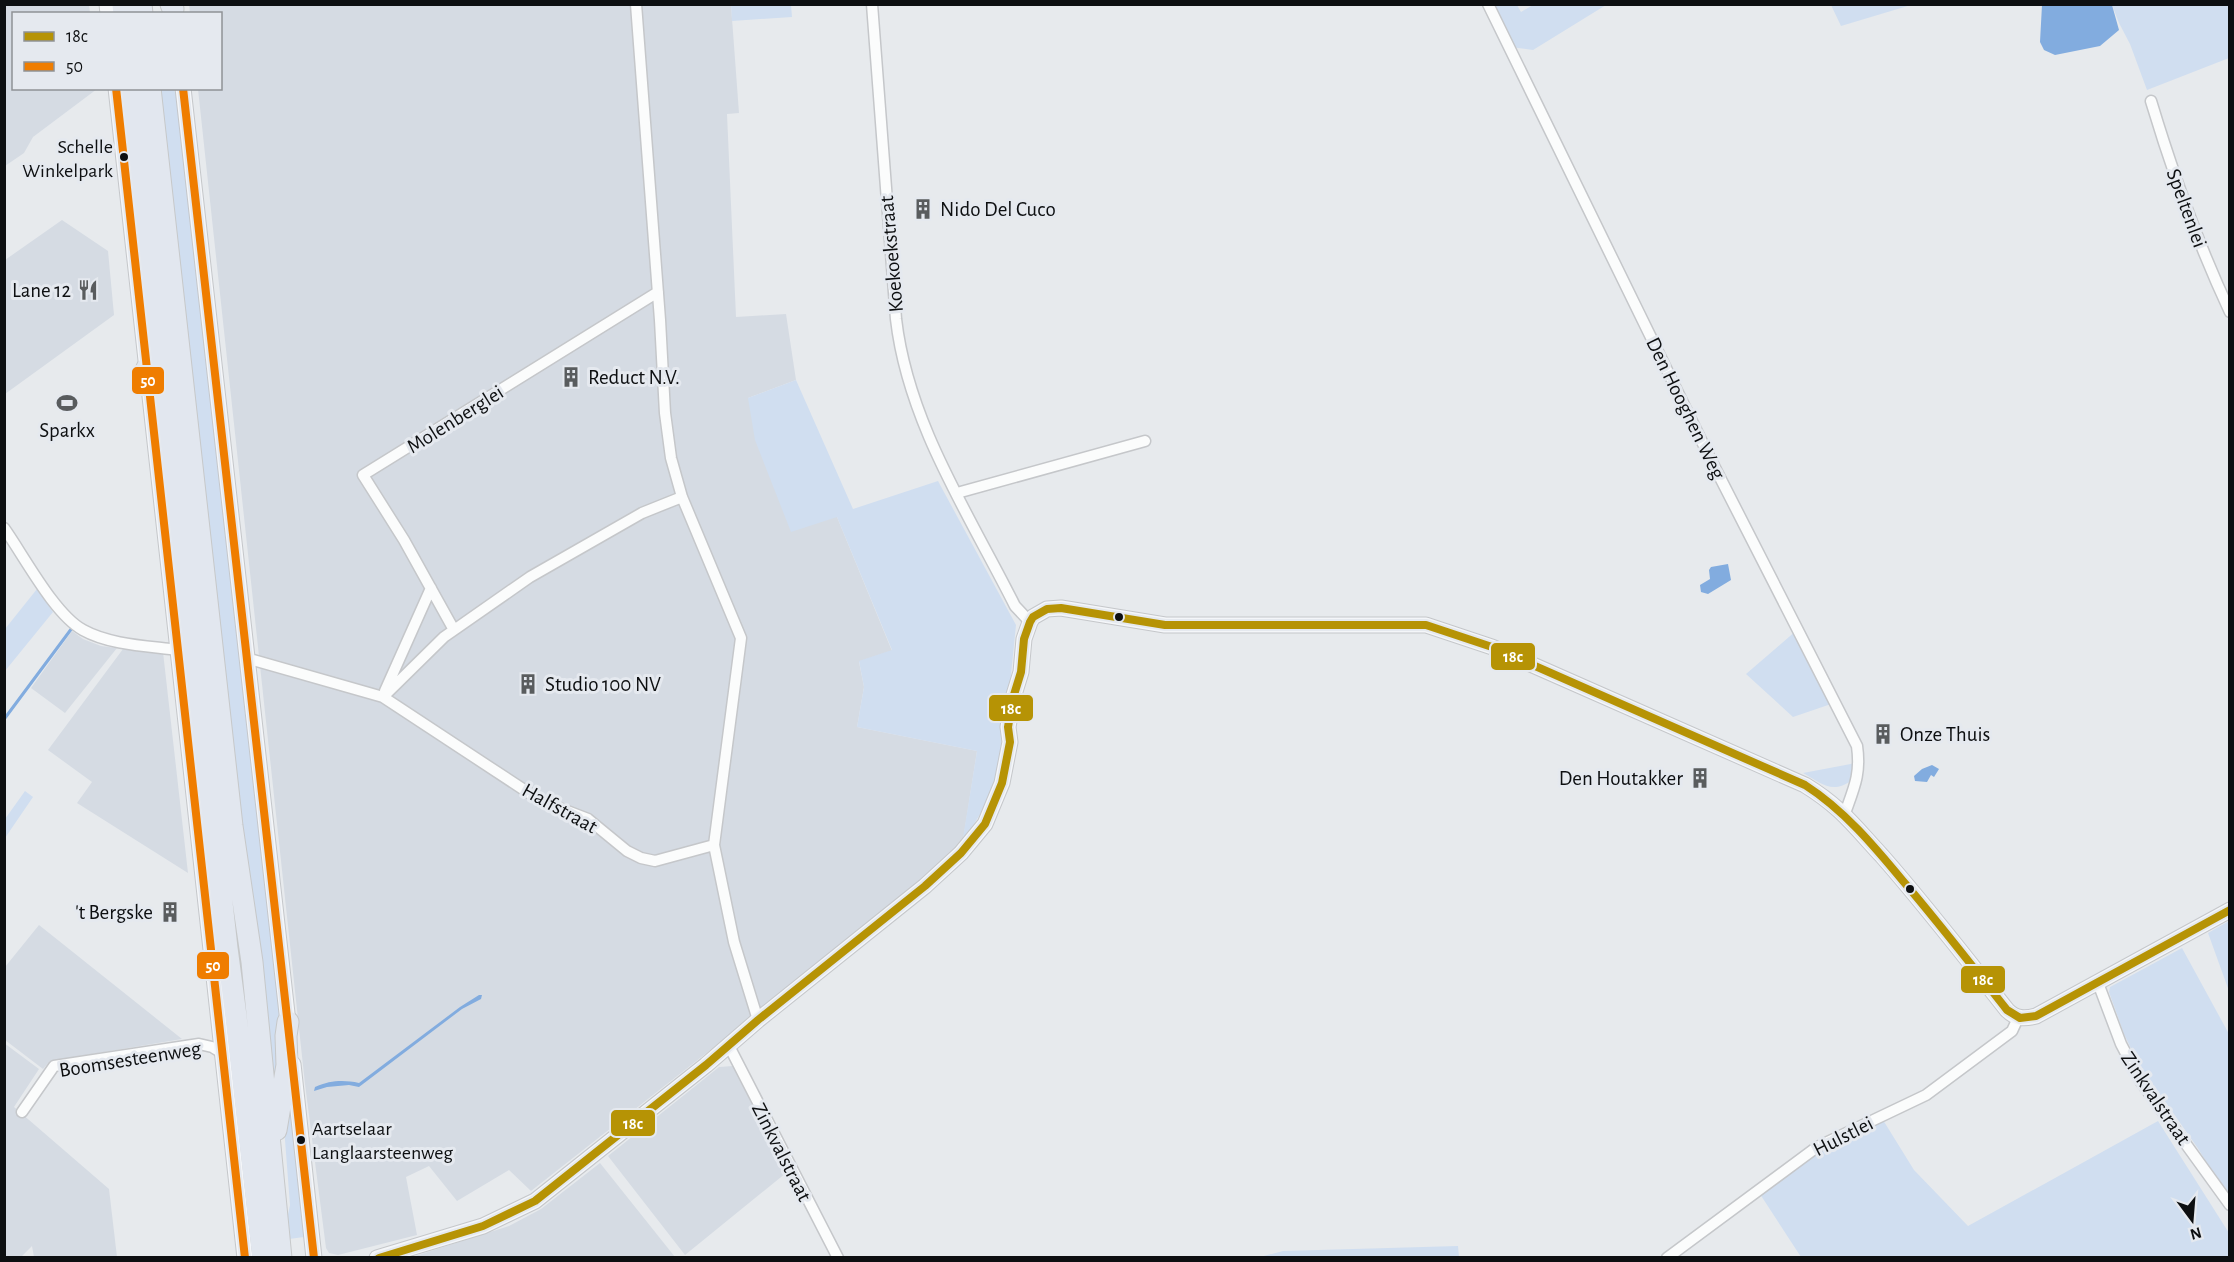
<svg xmlns="http://www.w3.org/2000/svg" width="2234" height="1262" font-family="'Alegreya Sans',sans-serif">
  <rect width="100%" height="100%" fill="#e7eaed"/>
  <path fill="#d5dbe3" d="M5,4L89,5L90,13L14,14V88L97,89L33,137L24,153L5,166Z
    M189,5H731L739,113L727,114L736,317L786,314L796,380L748,398L837,517L892,651L859,662L864,687L857,727L977,751L961,853L758,1020L723,1040L531,1191L509,1170L457,1201L429,1166L406,1177L417,1235L338,1255L329,1253L326,1248L305,1084L198,89L220,88V14L190,13Z
    M62,220L108,251L114,315L5,394V260Z
    M72,631L83,639L101,646L117,648L65,713L31,688Z
    M123,649L163,652L188,873L77,803L92,782L48,750Z
    M39,925L182,1039L50,1061L43,1069L5,1040V967Z
    M4,1043L39,1069L14,1107L109,1189L117,1257H34L32,1246L21,1257H5Z
    M733,1066L786,1173L685,1255L608,1156L719,1067Z
    M600,1163L675,1257H412L509,1226L541,1209Z"/>
  <path fill="#d0def0" d="M731,5H791L792,17L732,21Z
    M1488,5H1517L1521,12L1533,5H1606L1533,50L1510,47Z
    M1831,5H1911L1841,26Z
    M2112,5H2229V58L2147,90L2130,44L2119,23Z
    M158,89H174L182,121L284,1049L275,1104L226,716L229,712L222,643L218,640Z
    M796,380L853,509L938,481L1016,625L1010,685L996,778L985,806L962,844L977,751L857,727L864,687L859,661L892,650L837,517L791,532L755,440L748,398Z
    M37,589L53,612L5,671V629Z
    M1797,630L1834,703L1793,717L1746,674Z
    M1856,763L1852,780C1832,795 1821,783 1803,773Z
    M25,791L33,797L5,838V819Z
    M2229,921V991L2208,933Z
    M2182,948L2229,1034V1198L2197,1147L2138,1063L2124,1034L2109,992L2110,987Z
    M290,1098L304,1237L289,1239L287,1219L290,1205L284,1127Z
    M1883,1120L1914,1170L1968,1226L2158,1121L2229,1233V1257H1801L1758,1191L1817,1147Z
    M1458,1246L1459,1257H1260L1283,1251Z"/>
  <path fill="#82acdf" d="M2042,5H2112L2119,30L2100,46L2055,55L2044,50L2040,42Z
    M1728,564L1731,580L1708,594L1701,592L1700,585L1710,579L1709,570L1711,567Z
    M1932,765L1939,769L1934,777L1931,775L1927,782L1915,781L1914,776L1922,769Z
    M479,995H482L481,999L462,1009L359,1087L349,1085L327,1087L314,1091L315,1087C331,1080 344,1080 359,1083L460,1007Z"/>
  <g fill="none" stroke-linecap="round" stroke-linejoin="round">
    <path stroke="#82acdf" stroke-width="3" d="M5,718L72,628"/>
    <g stroke="#c5c7ca" stroke-width="13">
      <path id="street" d="M636,4L660,320L665,413L671,458L682,497L741,638L714,845L734,942L758,1020
        M872,4L896,319C908,423 969,514 1015,606L1030,622
        M1488,4L1708,454L1857,746C1861,774 1854,788 1845,813
        M2151,101C2173,174 2198,244 2230,312
        M957,493L1145,441
        M4,528C24,556 54,614 83,630C110,645 148,646 178,650
        M454,630L404,540L363,475L658,292
        M246,658L383,697L541,801L588,819L627,851L641,858L655,861L714,845
        M385,691L431,588
        M383,697L444,637L530,577L642,513L682,497
        M2098,983L2121,1044L2141,1082L2230,1205
        M729,1046L838,1258
        M22,1112L54,1066L199,1044L212,1047L222,1053
        M1667,1258L1817,1147L1926,1095L2012,1031L2018,1018"/>
    </g>
    <g stroke="#c5c7ca" stroke-width="17">
      <path id="secondary" d="M107,4L108,14
        M116,88L245,1258
        M183,88L289,1031
        M293,1064L314,1258
        M377,1258L483,1226L535,1201L706,1065L758,1020L925,886L961,853L985,824L1002,783L1010,742L1008,727L1013,698L1021,672L1024,639L1030,622L1033,617L1047,609L1061,608L1165,625H1426L1492,647L1805,785C1841,807 1854,826 1882,856C1926,906 1966,958 2007,1010C2016,1019 2024,1019 2036,1016L2230,910"/>
    </g>
    <g stroke="#c6c8c9" stroke-width="23">
      <path id="highway" d="M123,4L124,14
        M141,4L142,14
        M171,4L173,9
        M132,88L227,948L236,1016L263,1258
        M150,88L232,826L252,962L281,1258
        M147,368L156,401
        M276,1130L287,1065L286,1036L288,1022"/>
    </g>
    <use href="#street" stroke="#fbfcfc" stroke-width="10"/>
    <use href="#secondary" stroke="#f4f6f9" stroke-width="15"/>
    <use href="#highway" stroke="#e2e7ef" stroke-width="21"/>
    <g stroke="#e5e9ef" stroke-width="12">
      <path id="bus-1" d="M379,1258L483,1226L535,1201L706,1065L758,1020L925,886L961,853L985,824L1002,783L1010,742L1008,727L1013,698L1021,672L1024,639L1030,622L1033,617L1047,609L1061,608L1165,625H1426L1492,647L1805,785C1844,810 1874,846 1903,881C1939,923 1973,967 2007,1010L2020,1018L2036,1016L2230,910"/>
    </g>
    <g stroke="#e5e9ef" stroke-width="12">
      <path id="bus-2" d="M116,88L245,1258
        M183,88L314,1258"/>
    </g>
    <use href="#bus-1" stroke="#b69305" stroke-width="8"/>
    <use href="#bus-2" stroke="#ef7d00" stroke-width="8"/>
  </g>
  <defs>
    <g id="building-bare" transform="scale(1.62)"><path d="M-4-6H4V6H1V3H-1V6H-4ZM-2.5-4.3h1.7v1.8h-1.7ZM.8-4.3h1.7v1.8H.8ZM-2.5-1h1.7V.8h-1.7ZM.8-1h1.7V.8H.8Z" fill="#595c5e" stroke="#e5e9ef" stroke-width="2.5" paint-order="stroke"/></g>
    <g id="restaurant-bare" transform="scale(1.62)"><path d="M-5-6h1v4h1v-4h1v4h1v-4h1v5L-1.5 .5V6h-2V.5L-5-1ZM5-6V6H3V1.5H1.5Q1.5-4 5-6Z" fill="#595c5e" stroke="#e5e9ef" stroke-width="2.5" paint-order="stroke"/></g>
    <g id="stadium-bare" transform="scale(1.62)"><path d="M0-5a6.5 5 0 1 0 0 10a6.5 5 0 1 0 0-10ZM-3.5-1.8h7v3.6h-7Z" fill="#595c5e" stroke="#e5e9ef" stroke-width="2.5" paint-order="stroke"/></g>
  </defs>
  <g fill-rule="evenodd">
    <use href="#building-bare" x="923" y="209"/>
    <use href="#restaurant-bare" x="88" y="290"/>
    <use href="#building-bare" x="571" y="377"/>
    <use href="#stadium-bare" x="67" y="403"/>
    <use href="#building-bare" x="528" y="684"/>
    <use href="#building-bare" x="1883" y="734"/>
    <use href="#building-bare" x="1700" y="778"/>
    <use href="#building-bare" x="170" y="912"/>
  </g>
  <g fill="#0d0f11" stroke="#e5e9ef" stroke-width="2">
    <circle cx="124" cy="157" r="5"/>
    <circle cx="1119" cy="617" r="5"/>
    <circle cx="1910" cy="889" r="5"/>
    <circle cx="301" cy="1140" r="5"/>
  </g>
  <g text-anchor="middle" stroke-width="6" stroke-linejoin="round" paint-order="stroke">
    <g font-size="20" fill="#0d0f11" stroke="#e5e9ef" text-anchor="end">
      <text x="113" y="153">Schelle<tspan x="113" dy="24">Winkelpark</tspan></text>
      <text x="312" y="1135" text-anchor="start">Aartselaar<tspan x="312" dy="24">Langlaarsteenweg</tspan></text>
    </g>
    <g font-size="21" fill="#0d0f11" stroke="#e5e9ef">
      <text transform="translate(2187 208) rotate(70)" y="7">Speltenlei</text>
      <text transform="translate(891 254) rotate(-95)" y="7">Koekoekstraat</text>
      <text transform="translate(1686 408) rotate(64)" y="7">Den Hooghen Weg</text>
      <text transform="translate(455 419) rotate(-32)" y="7">Molenberglei</text>
      <text transform="translate(560 808) rotate(29)" y="7">Halfstraat</text>
      <text transform="translate(130 1059) rotate(-9)" y="7">Boomsesteenweg</text>
      <text transform="translate(2156 1098) rotate(56)" y="7">Zinkvalstraat</text>
      <text transform="translate(1843 1136) rotate(-27)" y="7">Hulstlei</text>
      <text transform="translate(782 1152) rotate(63)" y="7">Zinkvalstraat</text>
    </g>
    <g font-size="21" fill="#0d0f11" stroke="#e5e9ef" text-anchor="start">
      <text x="940" y="216">Nido Del Cuco</text>
      <text x="71" y="297" text-anchor="end">Lane 12</text>
      <text x="588" y="384">Reduct N.V.</text>
      <text x="67" y="437" text-anchor="middle">Sparkx</text>
      <text x="545" y="691">Studio 100 NV</text>
      <text x="1900" y="741">Onze Thuis</text>
      <text x="1683" y="785" text-anchor="end">Den Houtakker</text>
      <text x="153" y="919" text-anchor="end">'t Bergske</text>
    </g>
  </g>
  <g stroke="#e5e9ef" stroke-width="2">
    <rect x="131" y="366" width="34" height="29" rx="6" fill="#ef7d00"/>
    <rect x="1490" y="642" width="46" height="29" rx="6" fill="#b69305"/>
    <rect x="988" y="694" width="46" height="28" rx="6" fill="#b69305"/>
    <rect x="196" y="951" width="34" height="29" rx="6" fill="#ef7d00"/>
    <rect x="1960" y="965" width="46" height="29" rx="6" fill="#b69305"/>
    <rect x="610" y="1109" width="46" height="28" rx="6" fill="#b69305"/>
  </g>
  <g font-size="16" text-anchor="middle" font-weight="bold" fill="#fff">
    <text x="148" y="386">50</text>
    <text x="1513" y="662">18c</text>
    <text x="1011" y="714">18c</text>
    <text x="213" y="971">50</text>
    <text x="1983" y="985">18c</text>
    <text x="633" y="1129">18c</text>
  </g>
  <rect width="2234" height="1262" fill="none" stroke="#0d0f11" stroke-width="12"/>
  <rect x="12" y="12" width="210" height="78" fill="#e5e9ef" stroke="#8f9296" stroke-width="1.5"/>
  <rect x="24" y="32" width="30" height="9" fill="#b69305" stroke="#8f9296" stroke-width="1.5"/>
  <text x="66" y="42" font-size="18" fill="#0d0f11">18c</text>
  <rect x="24" y="62" width="30" height="9" fill="#ef7d00" stroke="#8f9296" stroke-width="1.5"/>
  <text x="66" y="72" font-size="18" fill="#0d0f11">50</text>
  <g transform="translate(2192 1220) rotate(164)" stroke="#e5e9ef" stroke-width="4.5" paint-order="stroke">
  <path d="M0-4.5L10 22L0 15L-10 22Z" fill="#0d0f11"/>
  <text y="-9" font-size="16" font-weight="bold" text-anchor="middle" fill="#0d0f11">N</text>
  </g>
</svg>
